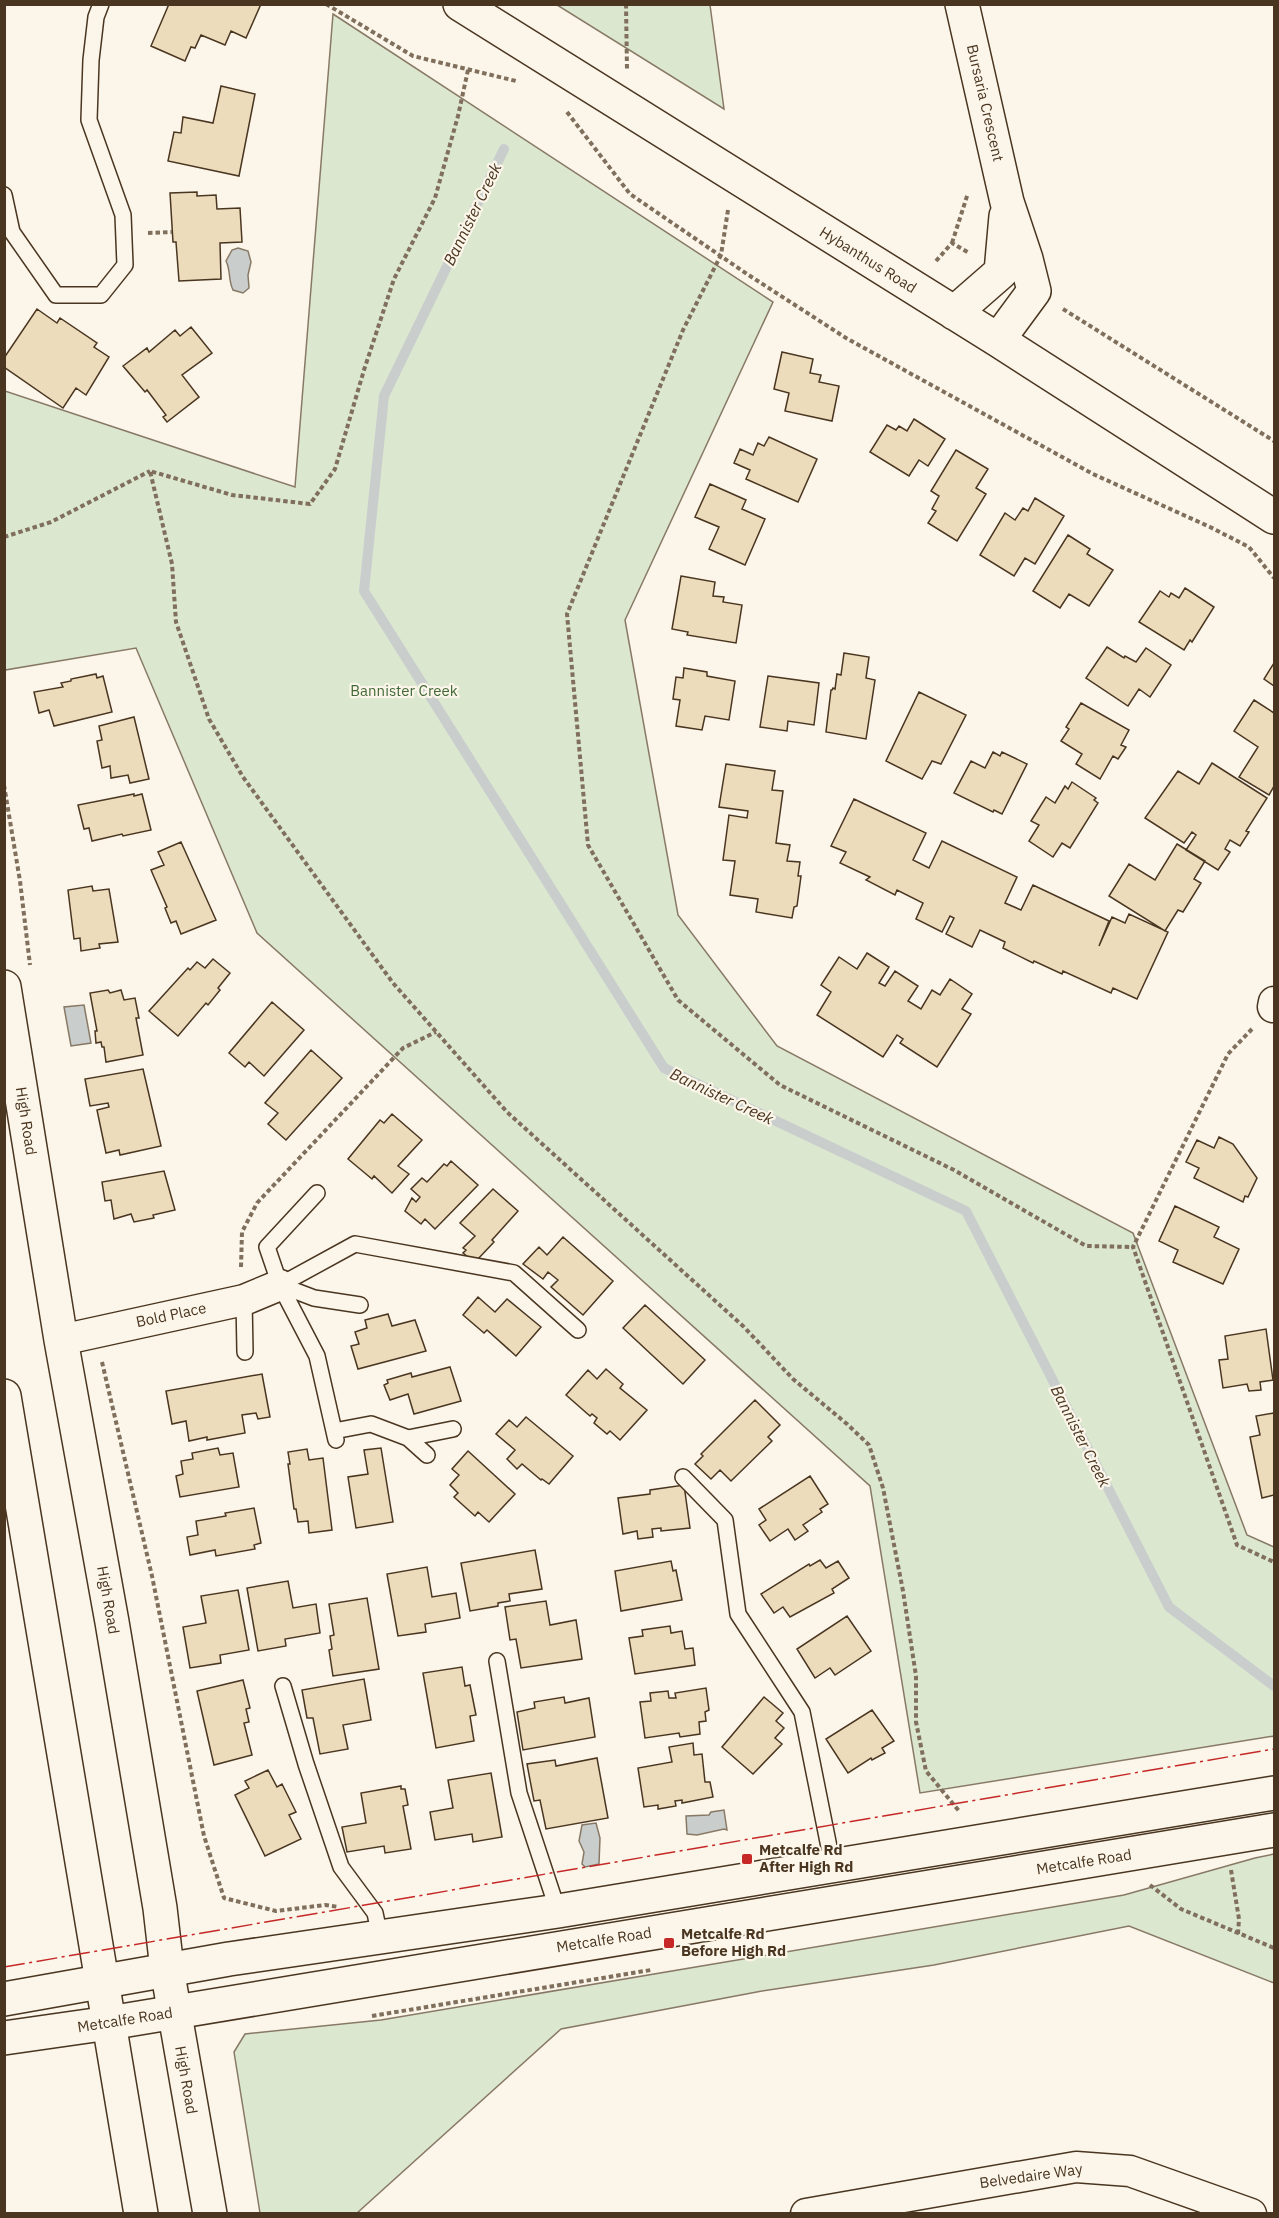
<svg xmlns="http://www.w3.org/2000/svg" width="1279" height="2218" font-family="'IBM Plex Sans',sans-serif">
  <rect width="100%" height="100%" fill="#fbf6e9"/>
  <path fill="#dce7d0" stroke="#887966" stroke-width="1.5" d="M557,5H710L724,109Z
    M333,14L773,302L625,620L678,915L777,1046L1133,1233L1247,1535L1274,1547V1736L920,1793L870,1486L257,933L136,648L5,670V391L295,487Z
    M1274,1854V1983L1129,1926L934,1965L762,1991L561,2029L357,2213H260L234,2052L245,2034L381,2020L1124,1895L1255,1858Z"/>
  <path fill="#c9cecd" stroke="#887966" stroke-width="1.5" d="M238,248L248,251L251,262L248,275L249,288L243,293L233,290C228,280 231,271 226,261L232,250Z
    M84,1005L91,1043L71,1046L64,1007Z
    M724,1810L727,1830L724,1829L697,1835L687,1834L686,1816L709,1815L711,1812Z
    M596,1823L600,1838L599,1864L585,1867L582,1864L584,1852L579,1841L582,1825Z"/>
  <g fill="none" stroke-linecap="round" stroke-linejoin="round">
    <path stroke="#c9cecd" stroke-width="10" d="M504,149L384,396L364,591L664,1068L966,1211L1169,1607L1274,1686"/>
  </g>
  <path fill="#ecdcbc" stroke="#4a3520" stroke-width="1.5" d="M169,4H261L246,38L231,31L225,45L201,35L195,48L191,47L185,61L151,46Z
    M221,86L255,94L239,176L168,161L174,132L181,133L183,117L213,123Z
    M197,192V196L216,195L217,209L240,208L242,242L220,243L221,279L179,281L176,242H173L170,193Z
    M37,309L57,323L60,318L97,343L94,347L109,357L86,395L76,388L63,408L4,367V358Z
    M191,327L212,353L182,375L199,397L167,422L163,417L166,415L147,390L145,392L123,366L147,348L149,352L175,330L180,336Z
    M782,352L813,359L810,373L821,375L819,382L839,386L832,421L785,411L789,393L774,389Z
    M914,419L945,439L928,466L919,460L909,476L870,452L887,425L896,430L899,426L907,431Z
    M769,437L817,459L798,502L746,479L750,470L734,463L740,449L753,455L758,443L764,446Z
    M956,450L988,469L976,488L986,494L957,541L928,523L936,511L932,509L939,496L931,491Z
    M710,484L746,500L742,509L765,519L745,565L709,549L719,527L695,517Z
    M1035,498L1064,516L1035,564L1025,558L1014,576L980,555L1005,513L1015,520L1023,508L1028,511Z
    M1068,535L1090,549L1087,554L1113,570L1089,606L1069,594L1060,608L1033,591Z
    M681,576L715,582L713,596L724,597L723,602L742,605L736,643L687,635L688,632L672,629Z
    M1185,588L1214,607L1192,642L1190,640L1184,650L1139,622L1160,591L1169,597L1171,593L1179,598Z
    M1107,647L1124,658L1125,656L1136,662L1146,648L1171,665L1150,697L1139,689L1128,706L1086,678Z
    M844,653L869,657L866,678L875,680L866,739L826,732L831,690H832L833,688L835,689L837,674L841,675Z
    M1274,663V686L1264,679Z
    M684,668L707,672V676L735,681L729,720L705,716L702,730L676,726L680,700L673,699L676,677L683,678Z
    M96,674L97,678L103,676L112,712L54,726L49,710L39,713L34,692L63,687L61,683L71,681V679Z
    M768,676L819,683L814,725L788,721L787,731L760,727Z
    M919,692L966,715L941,764L932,761L922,779L886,761Z
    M1254,700L1274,713V786L1269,795L1239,777L1258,747L1234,731Z
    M1081,703L1129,730L1121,745L1126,747L1118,759L1113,756L1100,779L1076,764L1082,754L1061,741L1069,729L1066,727Z
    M134,717L149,779L130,783L128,775L111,778L110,766L102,768L97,741L102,740L99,726Z
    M993,752L1000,756L1002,752L1027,764L1002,814L994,810L993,812L954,793L971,761L985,768Z
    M1212,763L1267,798L1246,831L1249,832L1240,846L1230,840L1225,849L1230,852L1218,870L1186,850L1196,835L1192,832L1184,843L1145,818L1178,771L1199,784Z
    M726,764L775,771L772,790L783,791L776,843L790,845L787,861L800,862L798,876H801L797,906L794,907L792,918L756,912L758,899L730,895L735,861L723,860L729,815L747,818L748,811L719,807Z
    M1072,782L1096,798L1094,800L1098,803L1070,848L1062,843L1053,857L1029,841L1039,825L1031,821L1046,797L1055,803L1065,786L1068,789Z
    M134,794V796L142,794L151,830L123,836L122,834L92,841L89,828L84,829L78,805Z
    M854,799L926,833L913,860L929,868L942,841L1017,877L1005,903L1021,910L1033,885L1109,921L1099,946L1112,917L1125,923L1129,914L1168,932L1137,999L1113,988L1111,993L1063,971L1062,974L1034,961L1033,963L1003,948L1005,942L980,930L972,947L946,934L954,918L950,916L942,932L916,919L923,903L897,890L895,895L866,880L870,877L840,863L846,852L831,846Z
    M181,842L216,920L181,934L176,921L171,923L165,908L167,907L151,870L164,865L158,852Z
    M1177,844L1205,861L1194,879L1201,883L1183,912L1178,910L1165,931L1109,896L1129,864L1155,880Z
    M92,886L93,891L109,889L118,942L99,944L100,948L81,951L80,938L74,939L68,890Z
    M867,953L889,967L879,983L885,986L895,971L918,986L908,1001L921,1009L932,990L940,995L950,979L972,994L962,1009L971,1014L937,1067L900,1043L903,1039L897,1035L883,1057L817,1015L831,992L821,985L839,957L857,969Z
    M213,959L230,973L218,988L220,990L208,1005L206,1003L178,1036L149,1011L188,968L190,970L197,962L205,968Z
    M108,990L110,993L121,990L124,1000L135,998L139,1018H136L143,1055L106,1062L104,1047H102L101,1042L96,1043L95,1031H97L90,993Z
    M272,1002L304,1030L264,1076L249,1062L245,1067L229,1053Z
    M311,1050L342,1078L286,1140L268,1124L278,1113L265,1103Z
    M143,1069L161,1146L120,1155L119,1150L106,1153L97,1110L109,1107L108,1103L90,1106L85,1079Z
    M392,1114L422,1140L398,1166L409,1174L392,1193L374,1176L372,1179L348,1159L380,1120L384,1123Z
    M1219,1137L1233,1144L1257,1178L1248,1197L1245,1196L1243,1202L1194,1178L1199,1168L1186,1162L1197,1140L1214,1148Z
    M451,1161L478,1185L435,1229L425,1219L421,1224L405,1211L412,1198L416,1202L420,1197L411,1189L422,1178L427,1182L444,1164L447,1166Z
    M164,1171L175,1210L153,1215L154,1218L134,1222L131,1214L114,1219L111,1200L105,1201L102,1182Z
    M493,1189L518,1211L492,1240L494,1242L477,1260L475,1258L472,1260L463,1253L466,1250L463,1248L475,1236L460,1223Z
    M1175,1206L1219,1227L1214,1237L1239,1249L1223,1284L1173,1262L1178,1250L1159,1241Z
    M563,1237L613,1281L583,1315L551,1287L558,1280L548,1272L543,1279L523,1264L539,1247L547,1255Z
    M478,1297L495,1312L507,1299L541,1327L516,1356L487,1330L484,1333L463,1315Z
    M645,1305L705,1360L683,1384L623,1328Z
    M388,1314L392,1326L415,1320L426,1351L358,1369L351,1346L359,1344L355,1332L367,1328L365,1320Z
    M1266,1329L1273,1380L1260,1382L1261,1390L1249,1391L1247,1384L1223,1388L1219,1360L1228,1359L1225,1336Z
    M450,1367L461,1401L414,1414L408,1394L390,1400L384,1385L388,1383L387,1380L411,1373L412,1377Z
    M606,1369L623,1384L620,1388L647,1410L620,1440L610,1431L607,1434L594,1423L597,1418L592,1414L590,1416L566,1395L588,1370L597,1379Z
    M262,1374L270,1417L258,1419L256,1413L242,1415L245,1433L207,1440V1437L189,1441L186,1421L172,1424L166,1391Z
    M755,1400L780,1425L768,1437L772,1441L731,1481L720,1470L711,1479L695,1464L703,1456L701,1454Z
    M1274,1413V1495L1262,1498L1250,1437L1260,1435L1256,1416Z
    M526,1417L573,1456L549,1484L542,1479L541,1480L522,1464L517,1469L507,1459L515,1450L496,1434L509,1420L517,1427Z
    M218,1448L220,1455L233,1453L239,1487L180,1497L176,1476L183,1474L181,1461L193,1459L192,1453Z
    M381,1448L393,1522L356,1528L348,1477L368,1474L364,1450Z
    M307,1449L309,1460L323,1458L332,1530L309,1533L308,1521L298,1522L296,1509H294L288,1464H290L288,1452Z
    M468,1451L515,1494L489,1522L478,1512L475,1516L454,1497L458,1493L450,1485L459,1475L452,1469Z
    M810,1476L828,1504L820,1509L822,1512L803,1525L808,1531L795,1540L788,1529L770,1541L759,1525L766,1520L759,1509Z
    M684,1485L690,1528L661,1531V1528L652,1529L653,1537L638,1539L637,1531L623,1534L618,1498L650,1494V1490Z
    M254,1508L261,1543L254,1545L255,1549L216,1556L215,1550L190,1555L187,1537L198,1535L196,1521L226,1516L225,1513Z
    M535,1550L542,1589L509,1594L510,1601L498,1603V1606L470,1611L461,1563Z
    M820,1560L826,1568L838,1561L849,1578L832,1589L834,1593L790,1617L783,1607L774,1613L761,1594L809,1564L810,1566Z
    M671,1561L673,1571L676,1570L682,1600L621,1611L615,1571Z
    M427,1567L432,1597L456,1593L460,1618L425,1624L426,1632L398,1636L387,1574Z
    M288,1581L293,1608L316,1604L320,1633L285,1639L286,1646L258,1651L247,1588Z
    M238,1590L249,1650L220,1655L221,1663L190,1668L183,1627L206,1623L201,1596Z
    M367,1598L379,1669L333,1676L329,1650L332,1649L330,1636L334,1635L329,1604Z
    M546,1601L550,1625L576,1620L582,1659L521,1668L516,1639L510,1640L505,1607Z
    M847,1616L871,1651L835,1675L830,1668L815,1678L797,1649Z
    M670,1626L671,1633L682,1631L685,1649L693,1648L695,1665L635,1674L629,1638L643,1636L642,1630Z
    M462,1667L465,1686L470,1685L476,1715L470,1716L474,1741L436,1748L423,1673Z
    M364,1679L371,1720L343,1725L348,1749L320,1754L313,1718H307L302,1690Z
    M243,1680L250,1708L246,1709L249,1722L244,1723L252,1755L214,1765L197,1691Z
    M706,1688L709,1710L705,1712L706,1721L699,1722L700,1734L680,1737L679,1733L645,1738L640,1702L651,1701L650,1693L668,1691L669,1698H676L675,1693Z
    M564,1697L565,1703L589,1698L595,1737L523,1750L517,1712L535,1708L534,1702Z
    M764,1697L783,1713L776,1721L784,1728L775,1738L782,1744L753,1774L722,1747Z
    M872,1710L894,1741L882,1748L885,1753L872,1760L871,1758L848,1773L826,1739Z
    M693,1743L694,1755L702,1754L705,1782H710L713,1797L682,1803V1800L675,1801L676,1806L658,1809V1805L644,1807L638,1768L672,1762L669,1747Z
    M597,1758L608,1818L546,1829L540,1800L534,1801L527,1764L555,1760L556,1766Z
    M268,1770L277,1787L282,1784L296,1812L289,1815L301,1839L265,1856L235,1795L249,1788L245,1781Z
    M491,1773L502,1837L473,1842L472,1834L435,1840L430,1812L453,1808L448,1780Z
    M401,1786V1789H405L408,1805L403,1806L411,1849L385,1853L384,1846L347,1852L342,1827L366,1823L361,1793Z"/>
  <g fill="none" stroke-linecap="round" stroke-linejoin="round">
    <g stroke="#4a3520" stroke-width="18">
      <path id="lane" d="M4,195L12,232L56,295H101L125,265L123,215L89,120L91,60L96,17L101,4
        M317,1193L267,1247L280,1285L317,1356L336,1440
        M280,1285L355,1244L514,1273L578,1330
        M280,1285L314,1298L360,1305
        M244,1300L245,1352
        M334,1431L371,1424L408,1438L427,1455
        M408,1438L453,1429
        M683,1477L725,1520L738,1614L802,1712L833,1867
        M497,1661L519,1793L558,1911
        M283,1686L306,1764L341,1867L375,1913L380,1937"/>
    </g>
    <g stroke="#4a3520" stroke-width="33">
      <path id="street" d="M1273,1007L1274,1002
        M61,1340L244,1300L280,1285
        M806,2214L1076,2167L1130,2171L1251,2214"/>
    </g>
    <g stroke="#4a3520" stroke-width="36">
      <path id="secondary" d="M460,4L998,340L1274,517
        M962,4L1007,202L1026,259L1034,291L998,340
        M954,313L1001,272L1006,216
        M4,1999L229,1959L558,1911L1274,1793
        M4,2038L109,2023L1274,1830"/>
    </g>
    <g stroke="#4a3520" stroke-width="36">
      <path id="primary" d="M4,987L61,1340L112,1622L160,1908L167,1969L210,2214
        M4,1396L141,2214"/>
    </g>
    <path stroke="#7f6f5c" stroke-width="4" stroke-dasharray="4.5 3" stroke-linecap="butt" d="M326,4L413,56L516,81
      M626,4L627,70
      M468,70L458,116L435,198L394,279L364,370L335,469L310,504L232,495L150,471L172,564L176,622L209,719L243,777L393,983L507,1112L744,1327L793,1379L847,1424L869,1445L883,1488L903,1591L916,1676V1722L926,1771L959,1811
      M567,112L630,194L747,274L846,338L1093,474L1210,527L1249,547L1274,578
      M728,210L721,255L683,330L567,614L588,845L678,1000L780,1085L954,1170L1086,1246L1133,1247
      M148,233L172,232
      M952,243L968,193
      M936,261L952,243L969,253
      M1063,309L1274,441
      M4,537L51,522L150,471
      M4,785L20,881L30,965
      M1252,1029L1228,1054L1133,1247L1237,1545L1274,1562
      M241,1267L242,1232L257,1203L403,1048L436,1032
      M102,1362L152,1576L204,1836L224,1898L276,1911L325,1905L339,1907
      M1231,1870L1239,1919L1238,1934
      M1150,1885L1181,1909L1274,1948
      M372,2016L651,1970"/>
    <use href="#lane" stroke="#fbf6e9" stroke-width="15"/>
    <use href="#street" stroke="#fbf6e9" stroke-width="30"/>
    <use href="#secondary" stroke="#fbf6e9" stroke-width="33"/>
    <use href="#primary" stroke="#fbf6e9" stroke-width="33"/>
    <path stroke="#c62828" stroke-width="1.5" stroke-dasharray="21 4.5 3 4.5" stroke-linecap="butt" d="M4,1967L1274,1749"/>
  </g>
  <g fill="#c62828" stroke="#fbf6e9" stroke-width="2">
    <rect x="741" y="1853" width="12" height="12" rx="3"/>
    <rect x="663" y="1937" width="12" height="12" rx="3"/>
  </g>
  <g text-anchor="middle" stroke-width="4.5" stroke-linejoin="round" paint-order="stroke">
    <g font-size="15" fill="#4a3520" stroke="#fbf6e9">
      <text transform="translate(985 103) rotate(77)" y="5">Bursaria Crescent</text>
      <text transform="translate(868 260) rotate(32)" y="5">Hybanthus Road</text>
      <text transform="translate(26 1121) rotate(81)" y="5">High Road</text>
      <text transform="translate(171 1315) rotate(-12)" y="5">Bold Place</text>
      <text transform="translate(108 1600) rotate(80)" y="5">High Road</text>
      <text transform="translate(1084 1862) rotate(-9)" y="5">Metcalfe Road</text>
      <text transform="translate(604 1940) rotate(-9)" y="5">Metcalfe Road</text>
      <text transform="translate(125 2020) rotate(-9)" y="5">Metcalfe Road</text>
      <text transform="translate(186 2080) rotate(80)" y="5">High Road</text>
      <text transform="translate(1031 2176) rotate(-8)" y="5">Belvedaire Way</text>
    </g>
    <g font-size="15" fill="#436837" stroke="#fbf6e9">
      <text x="404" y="696">Bannister Creek</text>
    </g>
    <g font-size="15" font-weight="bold" fill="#4a3520" stroke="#fbf6e9" text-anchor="start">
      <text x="759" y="1855">Metcalfe Rd<tspan x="759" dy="17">After High Rd</tspan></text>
      <text x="681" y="1939">Metcalfe Rd<tspan x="681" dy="17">Before High Rd</tspan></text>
    </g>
    <g font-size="16" font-style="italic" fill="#4a3520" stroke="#fbf6e9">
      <text transform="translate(472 214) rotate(-64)" y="6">Bannister Creek</text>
      <text transform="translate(722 1096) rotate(25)" y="6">Bannister Creek</text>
      <text transform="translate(1081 1436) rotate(63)" y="6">Bannister Creek</text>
    </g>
  </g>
  <rect width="1279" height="2218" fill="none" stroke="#4a3520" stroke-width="12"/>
</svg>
